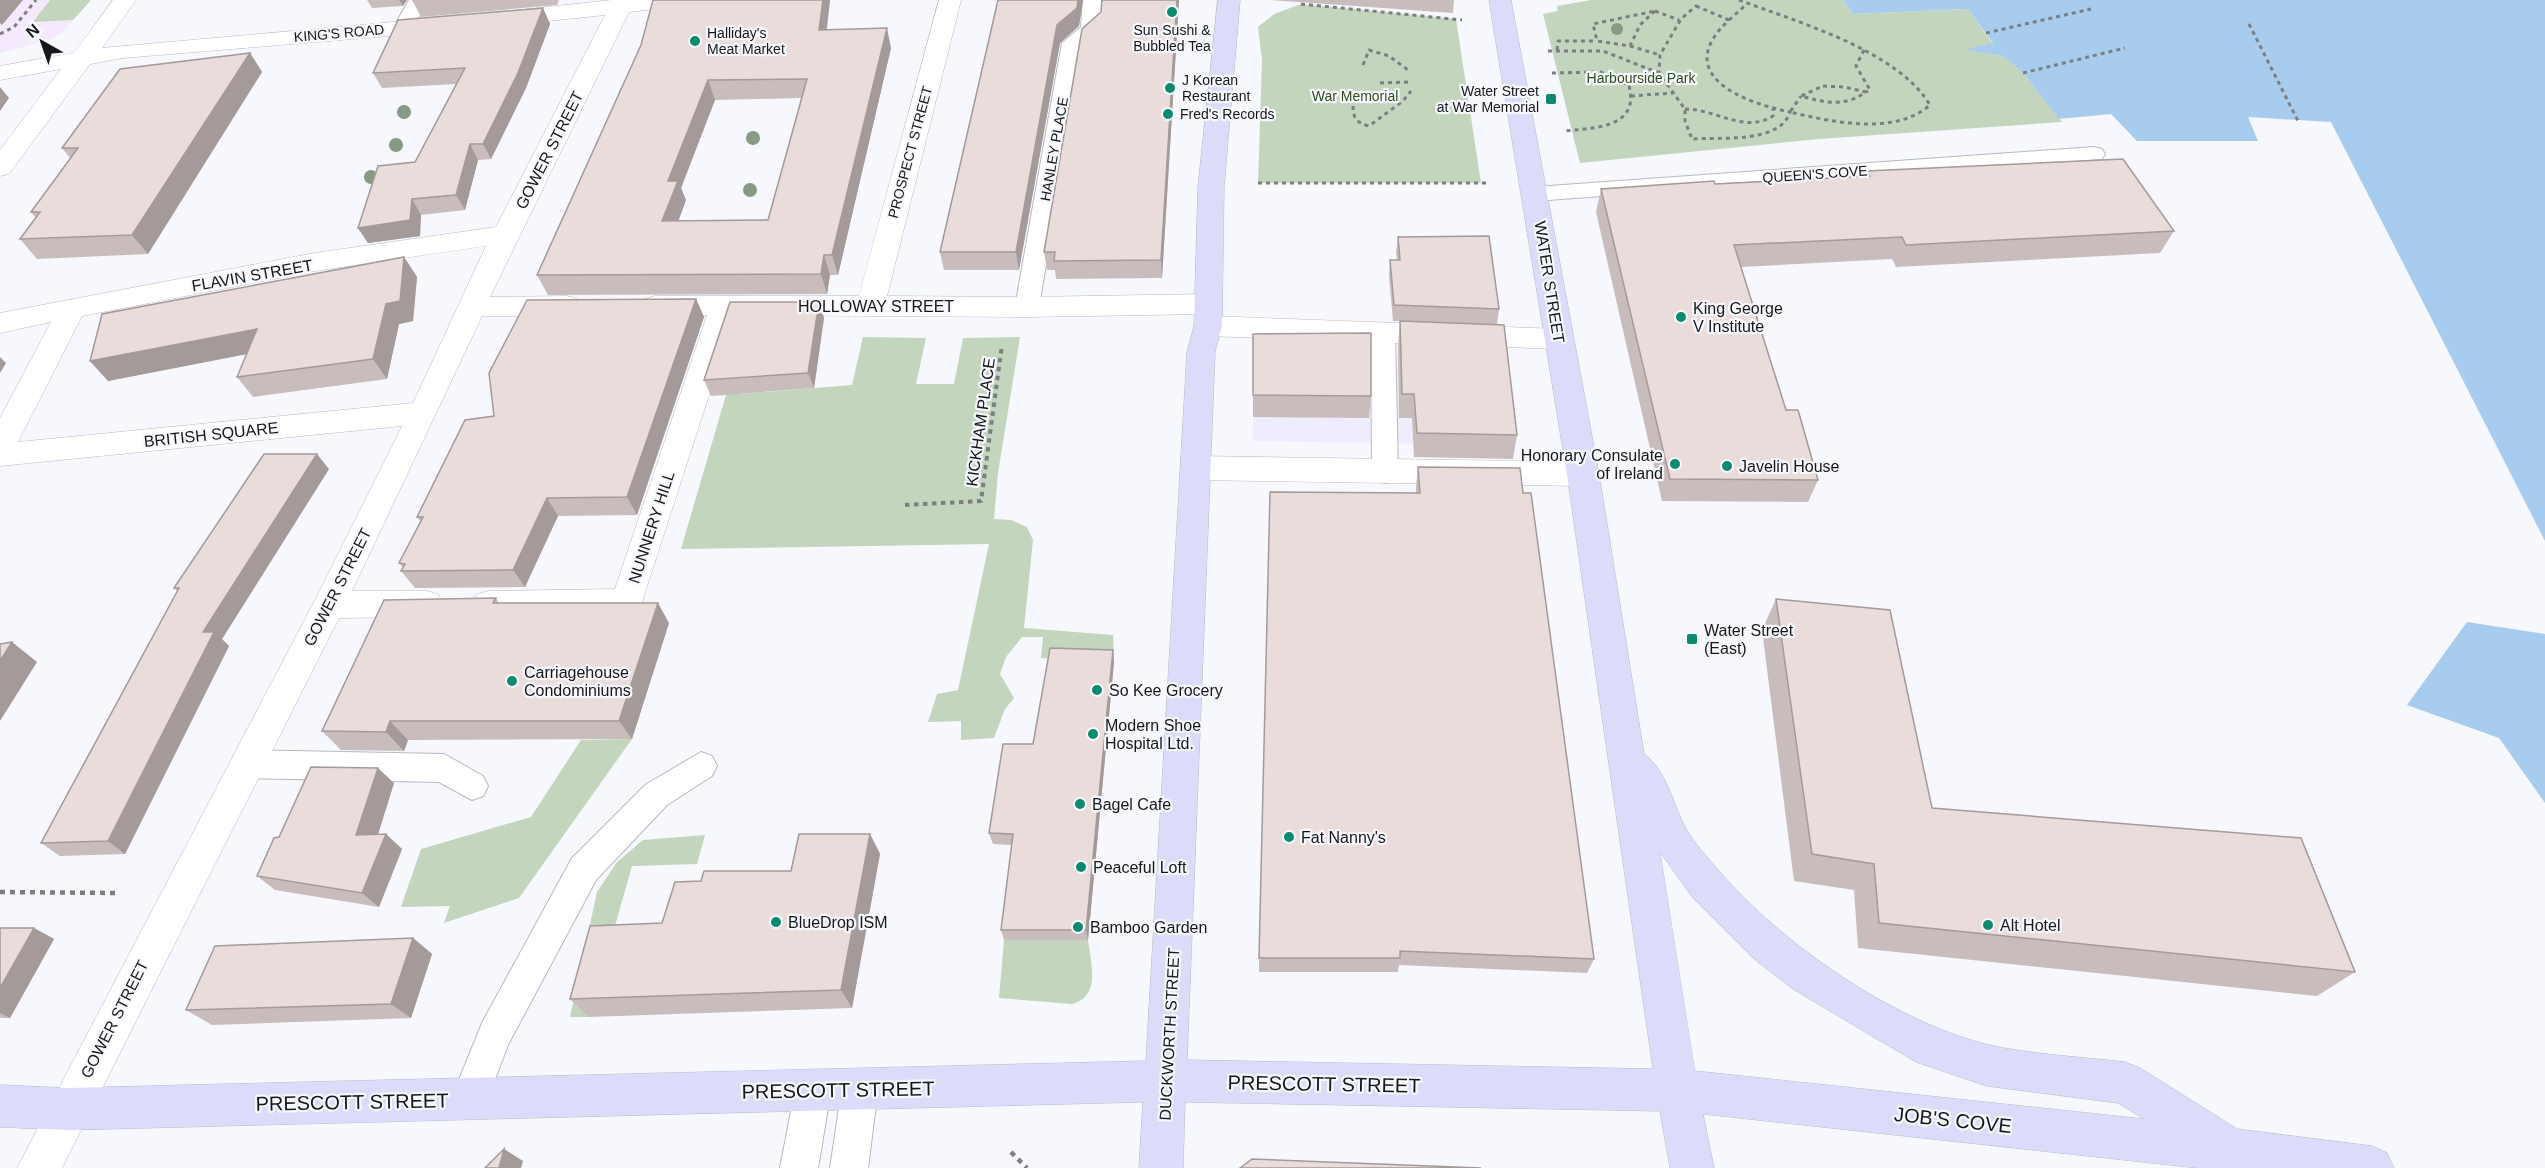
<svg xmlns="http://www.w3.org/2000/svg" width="2545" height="1168" font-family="Arial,sans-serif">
  <rect width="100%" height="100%" fill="#f6f8fe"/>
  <path fill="#eeecfd" d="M1426,355L1446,444L1253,441L1254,356Z"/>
  <path fill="#f4e9fd" d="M0,0H91L63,32L49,40L0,53Z"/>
  <path fill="#c3d5bd" d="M50,0H91L73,20L33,22Z
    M1591,0H1843L1853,14L1968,9L1993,44L1966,50L2003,56L2023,73L2062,122L1819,139L1580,163L1543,14L1558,11L1557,6Z
    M1301,4L1456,19L1481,183H1258L1262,60L1258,27L1274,14Z
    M863,337L926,338L916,384H954L963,338L1020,337L998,473L994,519L1011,520L1027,527L1033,540L1024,628L1113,635L1114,662L1041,658L1043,637H1022L1006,657L1000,674L1014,698L1005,709L994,738L961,740V721L928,722L937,694L958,690L989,544L681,549L726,395L735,347L739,394L852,385Z
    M632,739L519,898L444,923L450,906L401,907L421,849L531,817L581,740Z
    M705,835L697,864L632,866L589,1017H570L597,892L617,862L643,840Z
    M1004,940H1088C1091,963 1101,997 1072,1004L999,998Z"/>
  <path fill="#a8cced" d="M1843,0H2545V541L2331,122L2248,117L2258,141H2137L2111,114L2059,119L2023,73L2003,56L1964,50L1993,43L1968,9L1853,14Z
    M2467,622L2545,634V803L2499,738L2407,705Z"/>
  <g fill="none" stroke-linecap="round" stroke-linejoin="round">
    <g stroke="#b7b9c3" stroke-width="2">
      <path id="lane" d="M409,0H429L410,32H396L393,28Z
        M1083,0H1103L1101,29L1082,45L1039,307L1036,313L1027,315L1018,313L1015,307L1062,43L1081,27Z
        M2094,147L2102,149L2105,154L2102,159L1535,201L1527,199L1524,194L1527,189L1535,187Z
        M1383,323L1392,326L1395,332L1398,473L1394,480L1385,483L1376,480L1372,473L1371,332L1374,326Z
        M246,750L444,754L483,776L488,786L483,796L472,800L439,782L246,778L235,774L230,764L235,754Z
        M701,752L712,756L717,766L712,776L667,805L596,880L509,1043L482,1112L469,1117L456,1112L451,1099L483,1021L572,858L645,785Z
        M860,1071L873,1076L878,1089L868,1168H830L842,1089L847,1076Z
        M813,1072L826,1077L831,1090L818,1168H780L795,1090L800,1077Z"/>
    </g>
    <g stroke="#b7b9c3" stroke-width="1">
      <path id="street" d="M113,0H136L102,48L438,18L446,20L450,25L446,30L438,32L123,58L90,64L9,174L0,176V150L61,69L0,80V66L74,53Z
        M612,0H689L686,5L629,12L490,297L567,296L577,299L581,306L577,313L567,316H482L352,591H426L438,594L443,604L438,614L426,617L339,618L62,1168H17L315,600L402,426L0,466V418L51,322L0,333V313L315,253L496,227L605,15L501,26L493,24L489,19L493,14L501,12ZM486,246L413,403L18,442L82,316L315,271Z
        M939,0H961L887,296L1027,297L1208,294L1218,297L1222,304L1218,311L1208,314L1027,317L735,315L639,611L627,615L489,617L477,614L472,604L477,594L489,591L615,589L707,315L655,316L645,313L641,306L645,299L655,296H859Z
        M1208,316L1559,329L1569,332L1573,339L1569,346L1559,349L1208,336L1198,333L1194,326L1198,319Z
        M1197,456L1583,462L1594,466L1599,474L1594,482L1583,486L1197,480L1186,476L1182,468L1186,460Z"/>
    </g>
    <g stroke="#b7b9c3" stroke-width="1">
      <path id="secondary" d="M1218,0H1240L1224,187L1222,326L1215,352L1187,1060L1653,1069L1567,474L1489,0H1511L1599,474L1644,754C1666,770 1672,801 1684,825C1692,841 1708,858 1720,872C1782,944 1892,1020 1985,1044C2026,1054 2082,1057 2125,1062L2140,1068L2237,1129L2372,1146L2387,1153L2394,1168H2198L1703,1114L1714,1168H1670L1660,1111L1185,1102L1183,1168H1139L1143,1102L68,1130L0,1127V1085L68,1088L1146,1061L1187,352L1194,326L1198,187ZM1660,852L1693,898L1754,959L1793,989L1916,1062L1987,1086L2118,1103L2144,1119L1695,1071Z"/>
    </g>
    <path stroke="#7d7e83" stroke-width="3" stroke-dasharray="4 4" stroke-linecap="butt" d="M1739,0C1797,22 1897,50 1930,105C1895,136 1832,122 1790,112L1801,96
      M1301,4L1462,20
      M1696,6L1729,20C1671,74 1741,102 1790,112C1780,144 1720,137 1692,139L1685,121V109L1659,73L1660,55L1681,19Z
      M1655,11L1679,20
      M1655,11L1640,25L1630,46L1597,41L1593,24Z
      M1729,20L1748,3
      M2249,24L2298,121
      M1986,33L2091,9
      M0,34L14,27L36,0
      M1630,46L1660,55
      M1557,50L1558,41H1597
      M1864,50L1856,66L1870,90L1866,92
      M1548,51H1603L1659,73
      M1363,65L1369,50L1389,56L1408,70
      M1552,73L1601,72L1629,86C1640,128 1594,128 1564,131
      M2023,73L2125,48
      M1380,83L1409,82
      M1823,86L1844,87L1866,92C1845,107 1825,103 1801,96Z
      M1631,96L1673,93
      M1353,106C1353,119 1357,123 1369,126L1403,101L1411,91
      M1685,109C1716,109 1745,134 1773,116V109
      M1258,183H1488"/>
    <path stroke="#7d7e83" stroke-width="4" stroke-dasharray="4.5 4.5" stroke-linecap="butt" d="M905,505L981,501L1002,345"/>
    <path stroke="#7d7e83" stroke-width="4.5" stroke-dasharray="5 5" stroke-linecap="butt" d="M0,892L119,893
      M1011,1152L1027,1168"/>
    <use href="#lane" fill="#fff" fill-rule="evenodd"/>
    <use href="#street" fill="#fff" fill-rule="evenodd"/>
    <use href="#secondary" fill="#dcdcfa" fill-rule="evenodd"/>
  </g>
  <g fill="#869b81">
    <circle cx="1617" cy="29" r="6"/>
    <circle cx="404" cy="112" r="7"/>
    <circle cx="753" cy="138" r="7"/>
    <circle cx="396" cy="145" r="7"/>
    <circle cx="371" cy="177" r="7"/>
    <circle cx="750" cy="190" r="7"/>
  </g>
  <path fill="#c8bdbc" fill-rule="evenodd" d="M367,0H407L403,6L372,8Z
    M412,0H559L557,5L421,17Z
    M653,0H830L827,30L891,48L838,275H830L827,294L548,295L537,275L641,45ZM802,98L768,220L678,221L686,200L681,188L715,100Z
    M998,0H1083L1079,26L1060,43L1019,270H944L940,252Z
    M1102,0H1179L1162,278L1056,279L1055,270H1047L1044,252L1101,12Z
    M1269,0H1454L1453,13Z
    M543,8L550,24L526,88L491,159L478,160L465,210L421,215L420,236L368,243L358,228L415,162L456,84L382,88L373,73Z
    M250,53L262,72L148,254L37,259L20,239L36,218L31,212L70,158L62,148Z
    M1867,171L2174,231L2160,253L1896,267L1892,259L1741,267L1786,410L1818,480L1808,502L1662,501L1596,212L1601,189L1865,176Z
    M1398,237L1499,309L1497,324L1517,435L1513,459L1414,457L1412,418H1399L1398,345L1400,321H1393L1389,276L1390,260H1397L1396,252Z
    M404,257L417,277L413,321L399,324L387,379L253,397L237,377L247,354L108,381L90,361Z
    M696,299L704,317L637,515L558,516L525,587L415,588L401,571L403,568L399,563L421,522L417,517L494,416Z
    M824,318L814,388L711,396L704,380Z
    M1253,395L1371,396L1369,418L1253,417Z
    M1418,467L1523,493L1594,959L1587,973L1399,965L1398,972H1259V958L1416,493V486Z
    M329,469L222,639L229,646L125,854L60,856L41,843L177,591L174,588Z
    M496,598L499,603L669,623L632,739L408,740L404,751L341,750L322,731Z
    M1776,599L1932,808L2355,972L2317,996L1858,948L1854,890L1794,881L1762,630Z
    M1114,662L1088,940H1004L1001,930L1012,845L993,844L989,833L1033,744Z
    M394,783L378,835L386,834L402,849L379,907L275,890L257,876L279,837Z
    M870,834L880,854L852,1008L589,1017L570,999L662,923L701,881L791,871Z
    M0,928H34L54,939L10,1018H0Z
    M413,938L432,954L411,1018L212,1025L186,1010Z"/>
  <path fill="#a39a99" d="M0,0H23L2,25L0,23Z
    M399,0H407L403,6Z
    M823,0H830L824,49L819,30Z
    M1078,0H1083L1079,26L1060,43L1019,270L1016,252L1057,25Z
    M1177,0H1179L1162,278L1161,260Z
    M543,8L550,24L526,88L491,159L483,144Z
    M887,28L891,48L838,275L832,255Z
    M250,53L262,72L148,254L132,235Z
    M708,80L715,100L681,188L686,200L671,241L662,221L668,181Z
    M0,87L9,98L0,111Z
    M470,144L478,160L465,210L456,195Z
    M412,199L421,215L420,236L368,243L358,228Z
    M824,255L830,275L827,294L821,274Z
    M404,257L417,277L413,321L399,324L387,379L373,359L386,304Z
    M696,299L704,317L637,515L627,497Z
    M819,302L824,318L814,388L808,373Z
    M257,329L273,349L108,381L90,361Z
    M0,357L6,363L0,373Z
    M317,454L329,469L222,639L229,646L125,854L108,841L203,632Z
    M547,498L558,516L525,587L513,570Z
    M658,603L669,623L632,739L619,721Z
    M12,642L37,662L0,721V661Z
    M1113,650L1114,662L1088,940L1086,930Z
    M390,721L408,740L404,751L386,732Z
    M378,768L394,783L373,850L356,835Z
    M386,834L402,849L379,907L362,893Z
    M870,834L880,854L852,1008L841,990Z
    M34,928L54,939L10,1018L0,1013V988Z
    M413,938L432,954L411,1018L391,1004Z
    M504,1149L523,1161L521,1168H499Z"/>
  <path fill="#e9dcdb" stroke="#a39a99" stroke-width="1.5" fill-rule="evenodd" d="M653,0H823L819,30L887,28L832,255H824L821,274L537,275L641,45ZM807,79L768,220L662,221L678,181H668L708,80Z
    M998,0H1078L1077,8L1057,25L1016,252H940Z
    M1102,0H1177L1161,260L1054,261L1055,252H1044L1082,29L1101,12Z
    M543,8L518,73L483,144H470L456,195L412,199L410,220L358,228L378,166L415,162L465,68L373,73L398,20Z
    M250,53L132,235L20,239L40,212H31L78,148H62L120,69Z
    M2123,159L2174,231L1906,245L1902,237L1734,245L1786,410H1798L1818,480L1670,479L1601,189L1714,181L1715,184L1870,176L1867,171Z
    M1489,236L1499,309L1394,305L1390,260H1400L1398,237Z
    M404,257L400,301L386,304L373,359L237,377L257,329L90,361L102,314Z
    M696,299L627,497L547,498L513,570L401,571L405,564L399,563L423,517H417L465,420L494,416L489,373L527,300Z
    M730,302H819L808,373L704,380Z
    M1400,321L1504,325L1517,435L1417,433L1414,394H1402Z
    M1371,333V396L1253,395V334Z
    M264,454H317L203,632H214L108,841L41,843L179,588H174Z
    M1418,467L1520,468L1523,493H1531L1594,959L1400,951V958H1259L1270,492L1420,493Z
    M496,598L493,603H658L619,721H390L386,732L322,731L384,600Z
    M1776,599L1890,610L1932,808L2301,838L2355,972L1879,923L1874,864L1812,854Z
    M12,642L0,661V644Z
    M1050,648L1113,650L1086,930H1001L1013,834L989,833L1003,744H1033Z
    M311,767L378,768L356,835L386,834L362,893L257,876L274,838L279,837Z
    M799,834H870L841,990L570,999L590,926L662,923L675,882L701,881L704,871H791Z
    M0,928H34L0,988Z
    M413,938L391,1004L186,1010L215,946Z
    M504,1149L499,1168H485Z
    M1252,1159L1481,1168H1240Z"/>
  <g fill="#0c8a6e" stroke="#f6f8fe" stroke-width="2">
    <circle cx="1172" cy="12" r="6"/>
    <circle cx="695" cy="41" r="6"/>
    <circle cx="1170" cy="88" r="6"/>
    <rect x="1545" y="93" width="12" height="12" rx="3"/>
    <circle cx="1168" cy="114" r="6"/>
    <circle cx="1681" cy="317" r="6"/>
    <circle cx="1675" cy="464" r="6"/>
    <circle cx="1727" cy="466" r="6"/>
    <rect x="1686" y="633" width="12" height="12" rx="3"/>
    <circle cx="512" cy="681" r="6"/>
    <circle cx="1097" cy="690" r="6"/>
    <circle cx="1093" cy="734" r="6"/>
    <circle cx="1080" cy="804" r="6"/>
    <circle cx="1289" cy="837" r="6"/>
    <circle cx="1081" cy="867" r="6"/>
    <circle cx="776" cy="922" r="6"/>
    <circle cx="1988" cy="925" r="6"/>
    <circle cx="1078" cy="927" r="6"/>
  </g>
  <g text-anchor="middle" stroke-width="4.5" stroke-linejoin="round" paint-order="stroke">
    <g font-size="14" fill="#16171a" stroke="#f6f8fe" text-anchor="start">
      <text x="1172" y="35" text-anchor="middle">Sun Sushi &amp;<tspan x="1172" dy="16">Bubbled Tea</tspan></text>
      <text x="707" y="38">Halliday's<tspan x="707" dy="16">Meat Market</tspan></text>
      <text x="1182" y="85">J Korean<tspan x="1182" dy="16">Restaurant</tspan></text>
      <text x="1539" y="96" text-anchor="end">Water Street<tspan x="1539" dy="16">at War Memorial</tspan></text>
      <text x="1180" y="119">Fred's Records</text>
    </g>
    <g font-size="14" fill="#16171a" stroke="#f6f8fe">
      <text transform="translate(339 33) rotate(-5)" y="5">KING'S ROAD</text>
      <text transform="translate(1054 149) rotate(-80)" y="5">HANLEY PLACE</text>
      <text transform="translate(910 152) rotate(-75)" y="5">PROSPECT STREET</text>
      <text transform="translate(1815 174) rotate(-4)" y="5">QUEEN'S COVE</text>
    </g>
    <g font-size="14" fill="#2a4f1b" stroke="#f6f8fe">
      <text x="1641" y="83">Harbourside Park</text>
      <text x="1355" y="101">War Memorial</text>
    </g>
    <g font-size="16" fill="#16171a" stroke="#f6f8fe">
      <text transform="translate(549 150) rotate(-63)" y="6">GOWER STREET</text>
      <text transform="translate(252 275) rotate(-10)" y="6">FLAVIN STREET</text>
      <text transform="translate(1550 282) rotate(81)" y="6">WATER STREET</text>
      <text x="876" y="312">HOLLOWAY STREET</text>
      <text transform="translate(980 422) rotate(-82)" y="6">KICKHAM PLACE</text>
      <text transform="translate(211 434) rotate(-6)" y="6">BRITISH SQUARE</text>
      <text transform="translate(651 527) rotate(-72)" y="6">NUNNERY HILL</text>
      <text transform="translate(337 587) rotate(-63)" y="6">GOWER STREET</text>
      <text transform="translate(114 1019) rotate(-63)" y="6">GOWER STREET</text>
      <text transform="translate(1169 1034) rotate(-87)" y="6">DUCKWORTH STREET</text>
    </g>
    <g font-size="16" fill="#16171a" stroke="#f6f8fe" text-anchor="start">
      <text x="1693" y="314">King George<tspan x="1693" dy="18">V Institute</tspan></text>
      <text x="1663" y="461" text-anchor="end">Honorary Consulate<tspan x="1663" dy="18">of Ireland</tspan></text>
      <text x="1739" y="472">Javelin House</text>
      <text x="1704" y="636">Water Street<tspan x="1704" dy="18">(East)</tspan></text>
      <text x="524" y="678">Carriagehouse<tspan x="524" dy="18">Condominiums</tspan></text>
      <text x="1109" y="696">So Kee Grocery</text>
      <text x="1105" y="731">Modern Shoe<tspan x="1105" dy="18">Hospital Ltd.</tspan></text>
      <text x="1092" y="810">Bagel Cafe</text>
      <text x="1301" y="843">Fat Nanny's</text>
      <text x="1093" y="873">Peaceful Loft</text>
      <text x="788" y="928">BlueDrop ISM</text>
      <text x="2000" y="931">Alt Hotel</text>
      <text x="1090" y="933">Bamboo Garden</text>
    </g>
    <g font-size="20" fill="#16171a" stroke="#f6f8fe">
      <text transform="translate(1324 1084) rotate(1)" y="7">PRESCOTT STREET</text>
      <text transform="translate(838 1090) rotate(-1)" y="7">PRESCOTT STREET</text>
      <text transform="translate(352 1102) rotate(-1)" y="7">PRESCOTT STREET</text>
      <text transform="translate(1953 1120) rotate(6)" y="7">JOB'S COVE</text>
    </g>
  </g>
  <g transform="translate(42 42) rotate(320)" stroke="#f6f8fe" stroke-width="4.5" paint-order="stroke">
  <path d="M0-4.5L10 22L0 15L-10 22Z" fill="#16171a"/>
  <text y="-9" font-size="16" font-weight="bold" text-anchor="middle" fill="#16171a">N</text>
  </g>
</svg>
